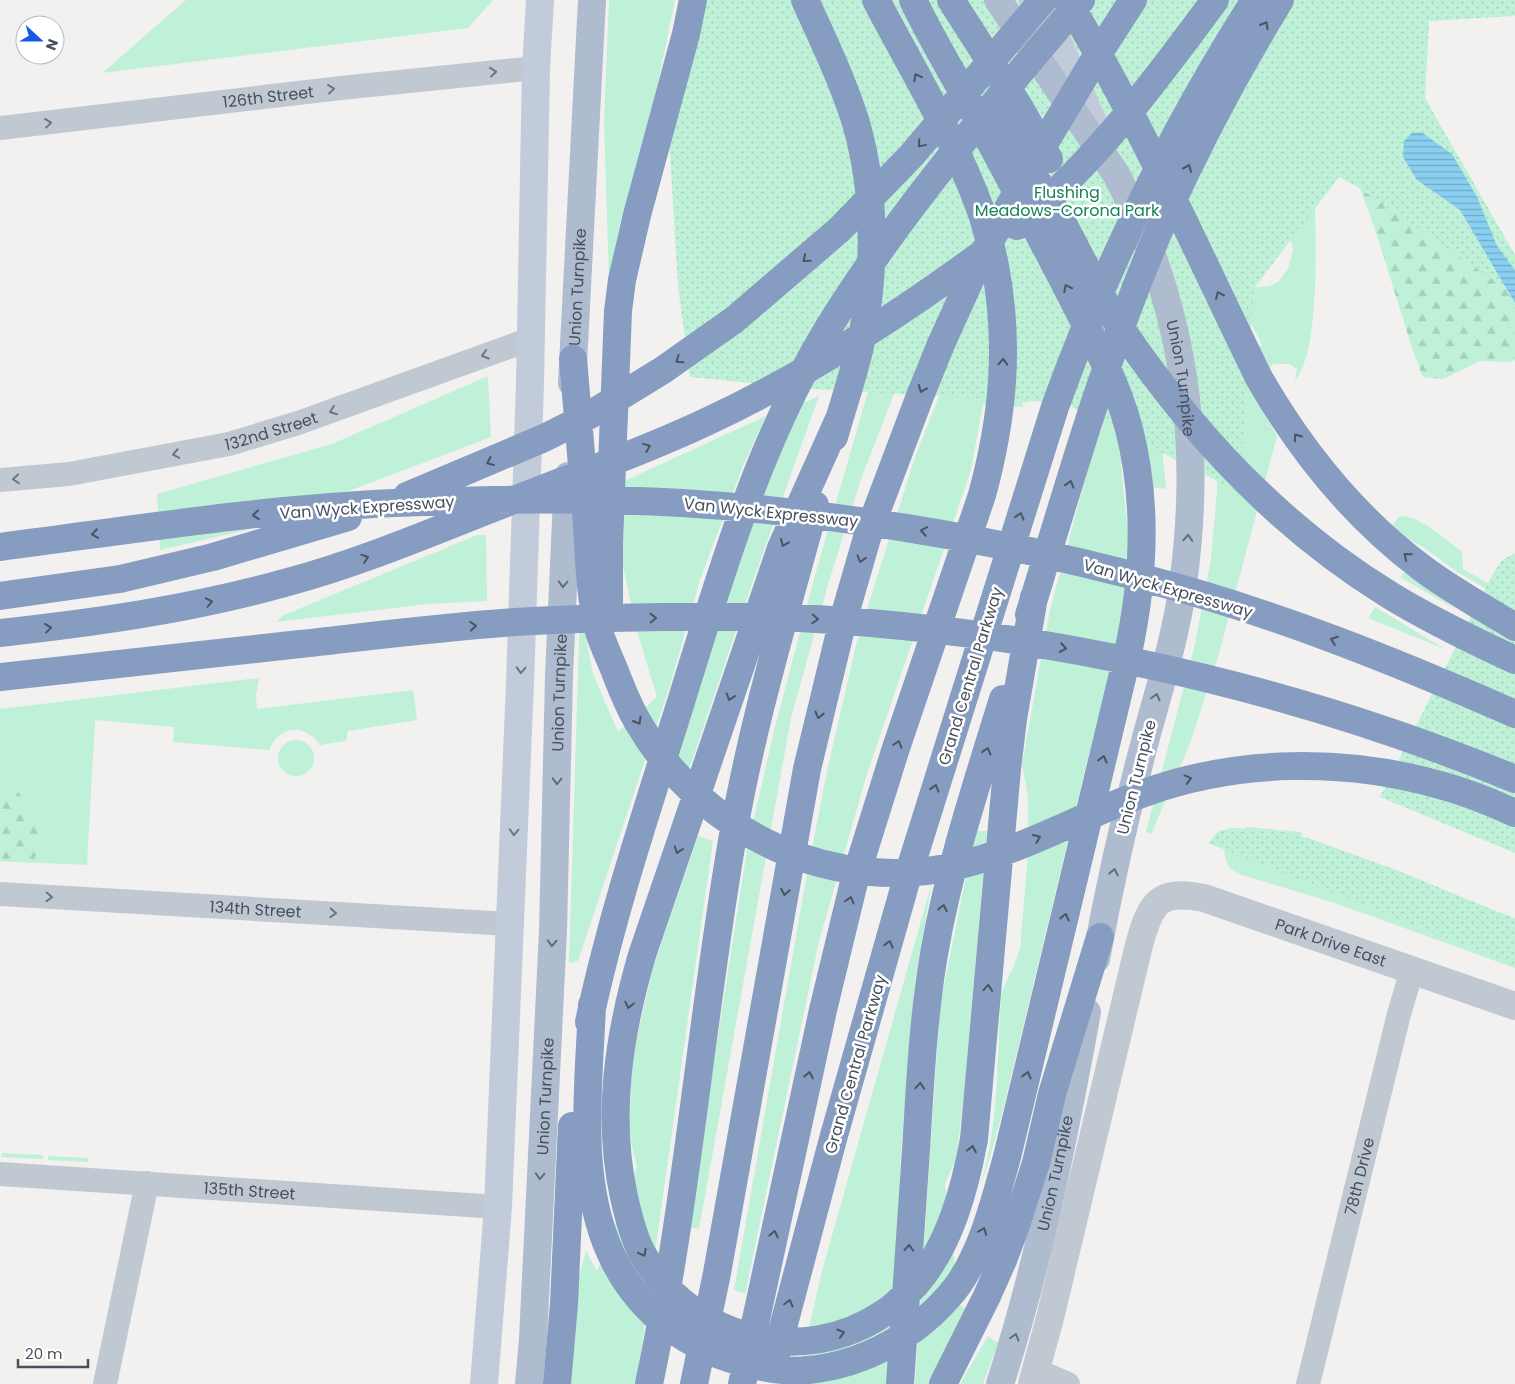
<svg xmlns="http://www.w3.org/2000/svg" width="1515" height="1384" font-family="Poppins,sans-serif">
  <defs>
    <pattern id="forest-firs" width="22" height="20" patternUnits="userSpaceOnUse" patternTransform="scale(1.25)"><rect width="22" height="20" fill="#bef1d7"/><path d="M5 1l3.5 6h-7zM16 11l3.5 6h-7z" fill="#a5d0bb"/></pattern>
    <pattern id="park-dots" width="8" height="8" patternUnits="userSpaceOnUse" patternTransform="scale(1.25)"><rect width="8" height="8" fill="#bef1d7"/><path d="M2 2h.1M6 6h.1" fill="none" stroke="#a5d0bb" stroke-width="1.8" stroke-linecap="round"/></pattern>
    <pattern id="water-rules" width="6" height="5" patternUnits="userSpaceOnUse" patternTransform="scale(1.25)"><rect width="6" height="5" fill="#89cfef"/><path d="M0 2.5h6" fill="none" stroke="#72aac5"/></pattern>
  </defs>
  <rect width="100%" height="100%" fill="#f3f0f0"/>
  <path fill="#bef1d7" d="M186,0H493L468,28L102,73Z
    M609,0H675L657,88L619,227L609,281L604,123Z
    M1116,150L1140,173L1054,328L1028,403L1023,402V407L983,404L971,470L867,774L819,941L745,1294L734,1290L803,896L827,771L857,641L916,454L963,337L900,379L861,479L829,581L791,718L699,1229L688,1227L748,844L774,731L814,579L879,353L903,332L966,289L1063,207Z
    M1273,151L1315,196C1315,239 1321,349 1295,381L1297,369L1290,364H1274L1249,387L1277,436L1220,650L1190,744L1151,834L1146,832L1195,644L1211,559L1217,491L1213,380L1234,362L1262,345L1228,276L1245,286L1258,287L1270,286L1278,282L1288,269L1293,250Z
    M488,376L491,437L246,530L160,550L157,494L332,444Z
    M819,396L754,578L682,790L671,781L700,680L737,561L799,405Z
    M1111,402L1159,418L1166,489L1152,487L1138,420L1121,464L1128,534L1122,624L1087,761L1005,1102L989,1161L980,1186C999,1127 997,1058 1001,996L1004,986L1013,968L1020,949L1028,853V797L1022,764L1050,610L1089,465Z
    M766,416L743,466L700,580L670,685L578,961L569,963L580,609L593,674L618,732L657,697L636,628L622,561V482Z
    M1400,516C1421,516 1445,539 1462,552L1463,569L1511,596L1515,606L1456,571L1423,547L1398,533L1393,524Z
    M477,535H486L487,601L428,604L276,622L284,615Z
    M1405,572L1457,610L1400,577Z
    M1375,607L1445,649L1368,618Z
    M259,678L256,696L257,709L413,690L417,720L348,731L346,741L320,745C305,723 279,725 269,750L173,742L174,727L95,720L87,865L0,861V709Z
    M278 758a18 18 0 1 1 36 0a18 18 0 1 1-36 0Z
    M1247,827L1301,832L1305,842L1515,918V968L1335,903L1242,875C1238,872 1231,870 1229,866C1217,847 1231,835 1247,827Z
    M975,831H987L964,1094L956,1159L945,1184L960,1305L967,1310L934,1384H915L940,1006Z
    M698,836L713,841L638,1373L635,1384H566L578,1279L586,1251L597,1271L637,1167L629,1132L632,1059L653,968Z
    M932,882L915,981L902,1139L888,1384H796L822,1271Z
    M2,1153L43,1155V1159L1,1157Z
    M48,1156L89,1158L88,1162L48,1160Z
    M988,1336L998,1343L983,1384H960Z"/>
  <path fill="url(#forest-firs)" d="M1404,125L1460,210L1515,303V360L1510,362L1480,361L1443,379L1423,377L1414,354L1376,232L1338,128Z
    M0,786L17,790L46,835L32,863L0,861Z"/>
  <path fill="url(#park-dots)" d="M684,0H1515V16L1429,21L1425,98L1515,255V295L1356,186L1339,177L1254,288L1239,492L1064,403L813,389L690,377L678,287L668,121Z
    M1515,553V853L1380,797L1488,583L1501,561Z
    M1232,828L1254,829L1283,832L1308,838L1399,871L1515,919V965L1208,843L1219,831Z"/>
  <path fill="url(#water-rules)" d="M1421,132L1452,154L1477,197L1497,246L1515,270V303L1460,210L1417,180L1403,157L1404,141L1412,133Z"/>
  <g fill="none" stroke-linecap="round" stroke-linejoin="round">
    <g stroke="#c0c9d2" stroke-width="24">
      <path id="s1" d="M0,128L341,88L536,68"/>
      <path id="s2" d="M0,480L69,474L229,444L298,423L531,339"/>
      <path id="s3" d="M0,894L511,924"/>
      <path id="s4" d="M0,1174L498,1207"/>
      <path d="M1036,1370L1068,1384"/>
      <path d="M105,1384L147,1183"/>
      <path id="s5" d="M1308,1384L1399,1014L1412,970"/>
    </g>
    <path stroke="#c0c9d2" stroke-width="28" id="s6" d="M1032,1384L1050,1318L1139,945C1151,902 1158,889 1204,898L1515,1006"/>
    <path stroke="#c2cbd9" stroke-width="28" d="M1033,0L1056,38L1100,138
      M484,1384L498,1207L520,683L530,383L536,68L540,0"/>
    <g stroke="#afbcd0" stroke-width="28">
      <path id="s7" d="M998,0L1116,174C1184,304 1203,439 1183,584C1176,638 1158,692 1144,745C1125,816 1109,888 1096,959"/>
      <path id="s8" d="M572,383L592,0"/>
      <path id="s9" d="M529,1384L533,1339L553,931L559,676L568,476"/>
      <path id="s10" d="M1000,1384C1039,1262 1064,1138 1087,1012"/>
    </g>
    <path stroke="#869cc0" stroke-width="28" d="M805,0C823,40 843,81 856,123C876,193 876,271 861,342C854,374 843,405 834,437
      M951,0L1018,105L1049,159
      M1067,0C1140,121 1197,251 1259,378C1301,451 1354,517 1422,568C1451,590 1484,608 1515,627
      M994,113C1017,150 1040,185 1062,222C1080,255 1098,293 1118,324C1189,430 1278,526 1388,594C1428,619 1472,640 1515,660
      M1017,226C1095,163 1156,80 1215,0
      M573,359C578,414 582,470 587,525C589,560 590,598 599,632C603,644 609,657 614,669C621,687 628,706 639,724C705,836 836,897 964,864C1027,848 1084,815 1144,793C1238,759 1345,758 1440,785C1466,792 1491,802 1515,813
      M839,419L781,548L642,955C619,1034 606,1115 624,1197C628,1215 633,1236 642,1253C690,1340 801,1369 884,1313C896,1306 906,1294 916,1284C950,1245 965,1188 974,1139L1007,769L1013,719L1034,597
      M407,496L544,438L588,416L663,370L734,320L840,229L911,156L1043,0
      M0,547C131,530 262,509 394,503C490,499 587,497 682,503C840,513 997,539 1150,580C1275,613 1397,662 1515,714
      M0,596L120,579L213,557L348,517
      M609,602V542L618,311L622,280L637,215L686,34L693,0
      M1029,615C1069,484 1107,350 1162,224C1196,147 1236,72 1280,0
      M0,633C99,622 192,609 288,582C369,560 446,526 524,496C585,472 647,450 706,422C803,377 893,319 979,256
      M0,677C100,666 200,655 300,644C372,636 443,627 515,622C600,617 686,616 771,617C845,619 920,627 994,637C1172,663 1348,710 1515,779
      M592,1005C589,1086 576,1178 611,1254C638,1313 690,1351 753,1365C770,1369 791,1372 809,1370C866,1364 919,1334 955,1289C982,1254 995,1200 1007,1157L1128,653C1144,579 1148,503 1129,429C1115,376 1087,328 1063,280C1034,225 1006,170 976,116C955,77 932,40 913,0
      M589,1022C612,914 647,810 680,705C720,577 757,446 827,330C900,211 991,107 1081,0
      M775,1358L833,1139L905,885L1055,407C1106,265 1174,127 1255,0
      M557,1384L564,1304L572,1126
      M649,1384C687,1205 701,1021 732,841C751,727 785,616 815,505
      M694,1384L717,1273L807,769L842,624L869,531L920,396L941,344L976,267L1035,159L1095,59L1133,0
      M742,1384L823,1010L854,882L896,748L982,495C1003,418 1010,345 995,266C991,247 987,228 981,211C954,137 912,69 876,0
      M900,1384C905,1306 910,1228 916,1150C920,1085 923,1019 934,954C949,867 977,783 1003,699
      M943,1384L987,1296L1003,1260L1015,1228L1036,1163L1052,1094L1100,937"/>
  </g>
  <defs><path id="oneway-chevron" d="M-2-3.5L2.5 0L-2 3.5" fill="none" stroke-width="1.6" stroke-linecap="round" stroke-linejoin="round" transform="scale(1.25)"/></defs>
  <g stroke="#4a5563">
    <use href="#oneway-chevron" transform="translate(1265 25) rotate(-60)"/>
    <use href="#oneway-chevron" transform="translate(917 77) rotate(-118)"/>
    <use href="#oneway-chevron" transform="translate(921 144) rotate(130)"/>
    <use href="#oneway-chevron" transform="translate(1188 168) rotate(-66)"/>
    <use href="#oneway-chevron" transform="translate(806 259) rotate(139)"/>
    <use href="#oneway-chevron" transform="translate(1067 288) rotate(-117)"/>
    <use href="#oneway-chevron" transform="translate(1219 295) rotate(-115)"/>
    <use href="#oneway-chevron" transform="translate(679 360) rotate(146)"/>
    <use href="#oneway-chevron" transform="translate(1003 362) rotate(-89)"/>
    <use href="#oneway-chevron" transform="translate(922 389) rotate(112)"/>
    <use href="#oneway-chevron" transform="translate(1297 437) rotate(-125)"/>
    <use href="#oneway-chevron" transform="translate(647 447) rotate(-22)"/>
    <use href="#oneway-chevron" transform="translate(490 462) rotate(156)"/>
    <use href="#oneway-chevron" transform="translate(1070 484) rotate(-73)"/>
    <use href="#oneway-chevron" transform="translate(256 515) rotate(174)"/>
    <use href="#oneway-chevron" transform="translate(1020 516) rotate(-73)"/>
    <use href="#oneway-chevron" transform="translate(924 531) rotate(-170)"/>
    <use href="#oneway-chevron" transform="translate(95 534) rotate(172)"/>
    <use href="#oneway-chevron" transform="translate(784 543) rotate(113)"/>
    <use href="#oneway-chevron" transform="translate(1407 556) rotate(-141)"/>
    <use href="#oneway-chevron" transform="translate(365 558) rotate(-19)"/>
    <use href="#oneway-chevron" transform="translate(861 559) rotate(107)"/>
    <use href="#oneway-chevron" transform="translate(209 602) rotate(-12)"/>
    <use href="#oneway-chevron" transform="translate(653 618) rotate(-1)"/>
    <use href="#oneway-chevron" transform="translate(815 619) rotate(3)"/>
    <use href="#oneway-chevron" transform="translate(473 626) rotate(-5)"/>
    <use href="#oneway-chevron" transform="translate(48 628) rotate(-7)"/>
    <use href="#oneway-chevron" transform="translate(1334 640) rotate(-160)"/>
    <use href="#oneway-chevron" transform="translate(1063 648) rotate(10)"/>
    <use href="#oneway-chevron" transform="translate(730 697) rotate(109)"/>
    <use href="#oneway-chevron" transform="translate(819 715) rotate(104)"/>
    <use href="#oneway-chevron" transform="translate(638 721) rotate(60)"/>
    <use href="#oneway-chevron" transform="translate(898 744) rotate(-72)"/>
    <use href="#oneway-chevron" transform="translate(987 751) rotate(-73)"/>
    <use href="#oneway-chevron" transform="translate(1103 759) rotate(-76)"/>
    <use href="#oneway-chevron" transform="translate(1188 779) rotate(-15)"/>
    <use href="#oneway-chevron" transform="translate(935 788) rotate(-73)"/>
    <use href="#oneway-chevron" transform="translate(1037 838) rotate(-23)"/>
    <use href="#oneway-chevron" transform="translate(678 850) rotate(109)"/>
    <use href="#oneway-chevron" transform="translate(785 892) rotate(100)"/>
    <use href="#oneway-chevron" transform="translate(850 900) rotate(-75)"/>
    <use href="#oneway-chevron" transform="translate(943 908) rotate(-77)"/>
    <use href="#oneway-chevron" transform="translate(1065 917) rotate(-76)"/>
    <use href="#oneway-chevron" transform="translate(889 944) rotate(-74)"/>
    <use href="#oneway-chevron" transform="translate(988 988) rotate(-85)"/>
    <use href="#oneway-chevron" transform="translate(629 1005) rotate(102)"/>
    <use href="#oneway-chevron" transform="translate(809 1075) rotate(-78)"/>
    <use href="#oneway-chevron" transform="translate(1027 1075) rotate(-76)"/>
    <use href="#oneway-chevron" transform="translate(920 1086) rotate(-86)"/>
    <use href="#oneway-chevron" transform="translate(972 1149) rotate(-79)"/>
    <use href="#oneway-chevron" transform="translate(983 1231) rotate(-69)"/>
    <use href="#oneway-chevron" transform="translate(774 1234) rotate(-78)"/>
    <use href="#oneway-chevron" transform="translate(909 1248) rotate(-86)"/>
    <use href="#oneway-chevron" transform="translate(643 1253) rotate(62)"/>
    <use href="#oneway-chevron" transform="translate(789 1303) rotate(-75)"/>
    <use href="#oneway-chevron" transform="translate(841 1333) rotate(-17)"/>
  </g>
  <g stroke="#6b7581">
    <use href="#oneway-chevron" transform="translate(493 72) rotate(-6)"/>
    <use href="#oneway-chevron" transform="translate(331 89) rotate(-7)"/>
    <use href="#oneway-chevron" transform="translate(48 123) rotate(-7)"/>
    <use href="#oneway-chevron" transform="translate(485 355) rotate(163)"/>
    <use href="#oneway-chevron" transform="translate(333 411) rotate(160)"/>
    <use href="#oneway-chevron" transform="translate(176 454) rotate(169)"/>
    <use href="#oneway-chevron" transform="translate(16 479) rotate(175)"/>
    <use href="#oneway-chevron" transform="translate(49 897) rotate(3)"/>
    <use href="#oneway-chevron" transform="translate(333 913) rotate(3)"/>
  </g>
  <g stroke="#616c7a">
    <use href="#oneway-chevron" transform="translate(1188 538) rotate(-86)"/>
    <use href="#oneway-chevron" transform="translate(563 584) rotate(92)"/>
    <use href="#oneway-chevron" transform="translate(1156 697) rotate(-75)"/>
    <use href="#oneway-chevron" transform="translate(557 781) rotate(92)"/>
    <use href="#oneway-chevron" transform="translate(1114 872) rotate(-78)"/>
    <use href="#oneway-chevron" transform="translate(552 943) rotate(93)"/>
    <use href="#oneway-chevron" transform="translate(540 1176) rotate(93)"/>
    <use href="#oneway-chevron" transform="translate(1015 1337) rotate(-74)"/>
  </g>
  <g stroke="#6c7683">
    <use href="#oneway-chevron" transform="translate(521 670) rotate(92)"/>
    <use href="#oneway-chevron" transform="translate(514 832) rotate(92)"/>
  </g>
  <g text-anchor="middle" stroke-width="5" stroke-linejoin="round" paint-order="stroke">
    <g font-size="16" fill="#47515e" stroke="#fff">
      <text dy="6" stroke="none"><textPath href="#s1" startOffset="270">126th Street</textPath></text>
      <text dy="6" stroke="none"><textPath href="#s8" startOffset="96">Union Turnpike</textPath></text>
      <text dy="6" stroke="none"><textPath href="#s7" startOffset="426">Union Turnpike</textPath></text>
      <text dy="6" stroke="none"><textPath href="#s2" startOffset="276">132nd Street</textPath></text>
      <text transform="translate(367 507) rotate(-4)" y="6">Van Wyck Expressway</text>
      <text transform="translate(771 512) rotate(6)" y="6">Van Wyck Expressway</text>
      <text transform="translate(1168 588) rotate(16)" y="6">Van Wyck Expressway</text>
      <text transform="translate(970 676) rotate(-73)" y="6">Grand Central Parkway</text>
      <text dy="6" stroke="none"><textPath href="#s9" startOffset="692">Union Turnpike</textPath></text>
      <text transform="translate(1136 777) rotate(-76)" y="6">Union Turnpike</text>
      <text dy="6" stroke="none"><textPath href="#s3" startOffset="256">134th Street</textPath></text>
      <text dy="6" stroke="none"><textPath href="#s6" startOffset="681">Park Drive East</textPath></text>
      <text transform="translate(855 1064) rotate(-74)" y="6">Grand Central Parkway</text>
      <text dy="6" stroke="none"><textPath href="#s9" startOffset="288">Union Turnpike</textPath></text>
      <text dy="6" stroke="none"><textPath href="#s10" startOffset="218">Union Turnpike</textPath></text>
      <text dy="6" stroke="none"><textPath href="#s5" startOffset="214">78th Drive</textPath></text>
      <text dy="6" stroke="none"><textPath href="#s4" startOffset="250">135th Street</textPath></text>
    </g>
    <g font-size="16" fill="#148357" stroke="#fff">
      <text x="1067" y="198">Flushing<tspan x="1067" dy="18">Meadows-Corona Park</tspan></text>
    </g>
  </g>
  <g transform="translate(40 40) rotate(111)"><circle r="24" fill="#ffffff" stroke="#b5b9bf"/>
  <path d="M0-4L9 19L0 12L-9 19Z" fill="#135ae9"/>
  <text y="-8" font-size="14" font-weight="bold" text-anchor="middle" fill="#47515e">N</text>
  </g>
  <path d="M18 1359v8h70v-8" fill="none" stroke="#47515e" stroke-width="2.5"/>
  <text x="25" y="1359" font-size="15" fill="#47515e" stroke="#ffffff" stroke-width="4" paint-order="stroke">20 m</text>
</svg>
